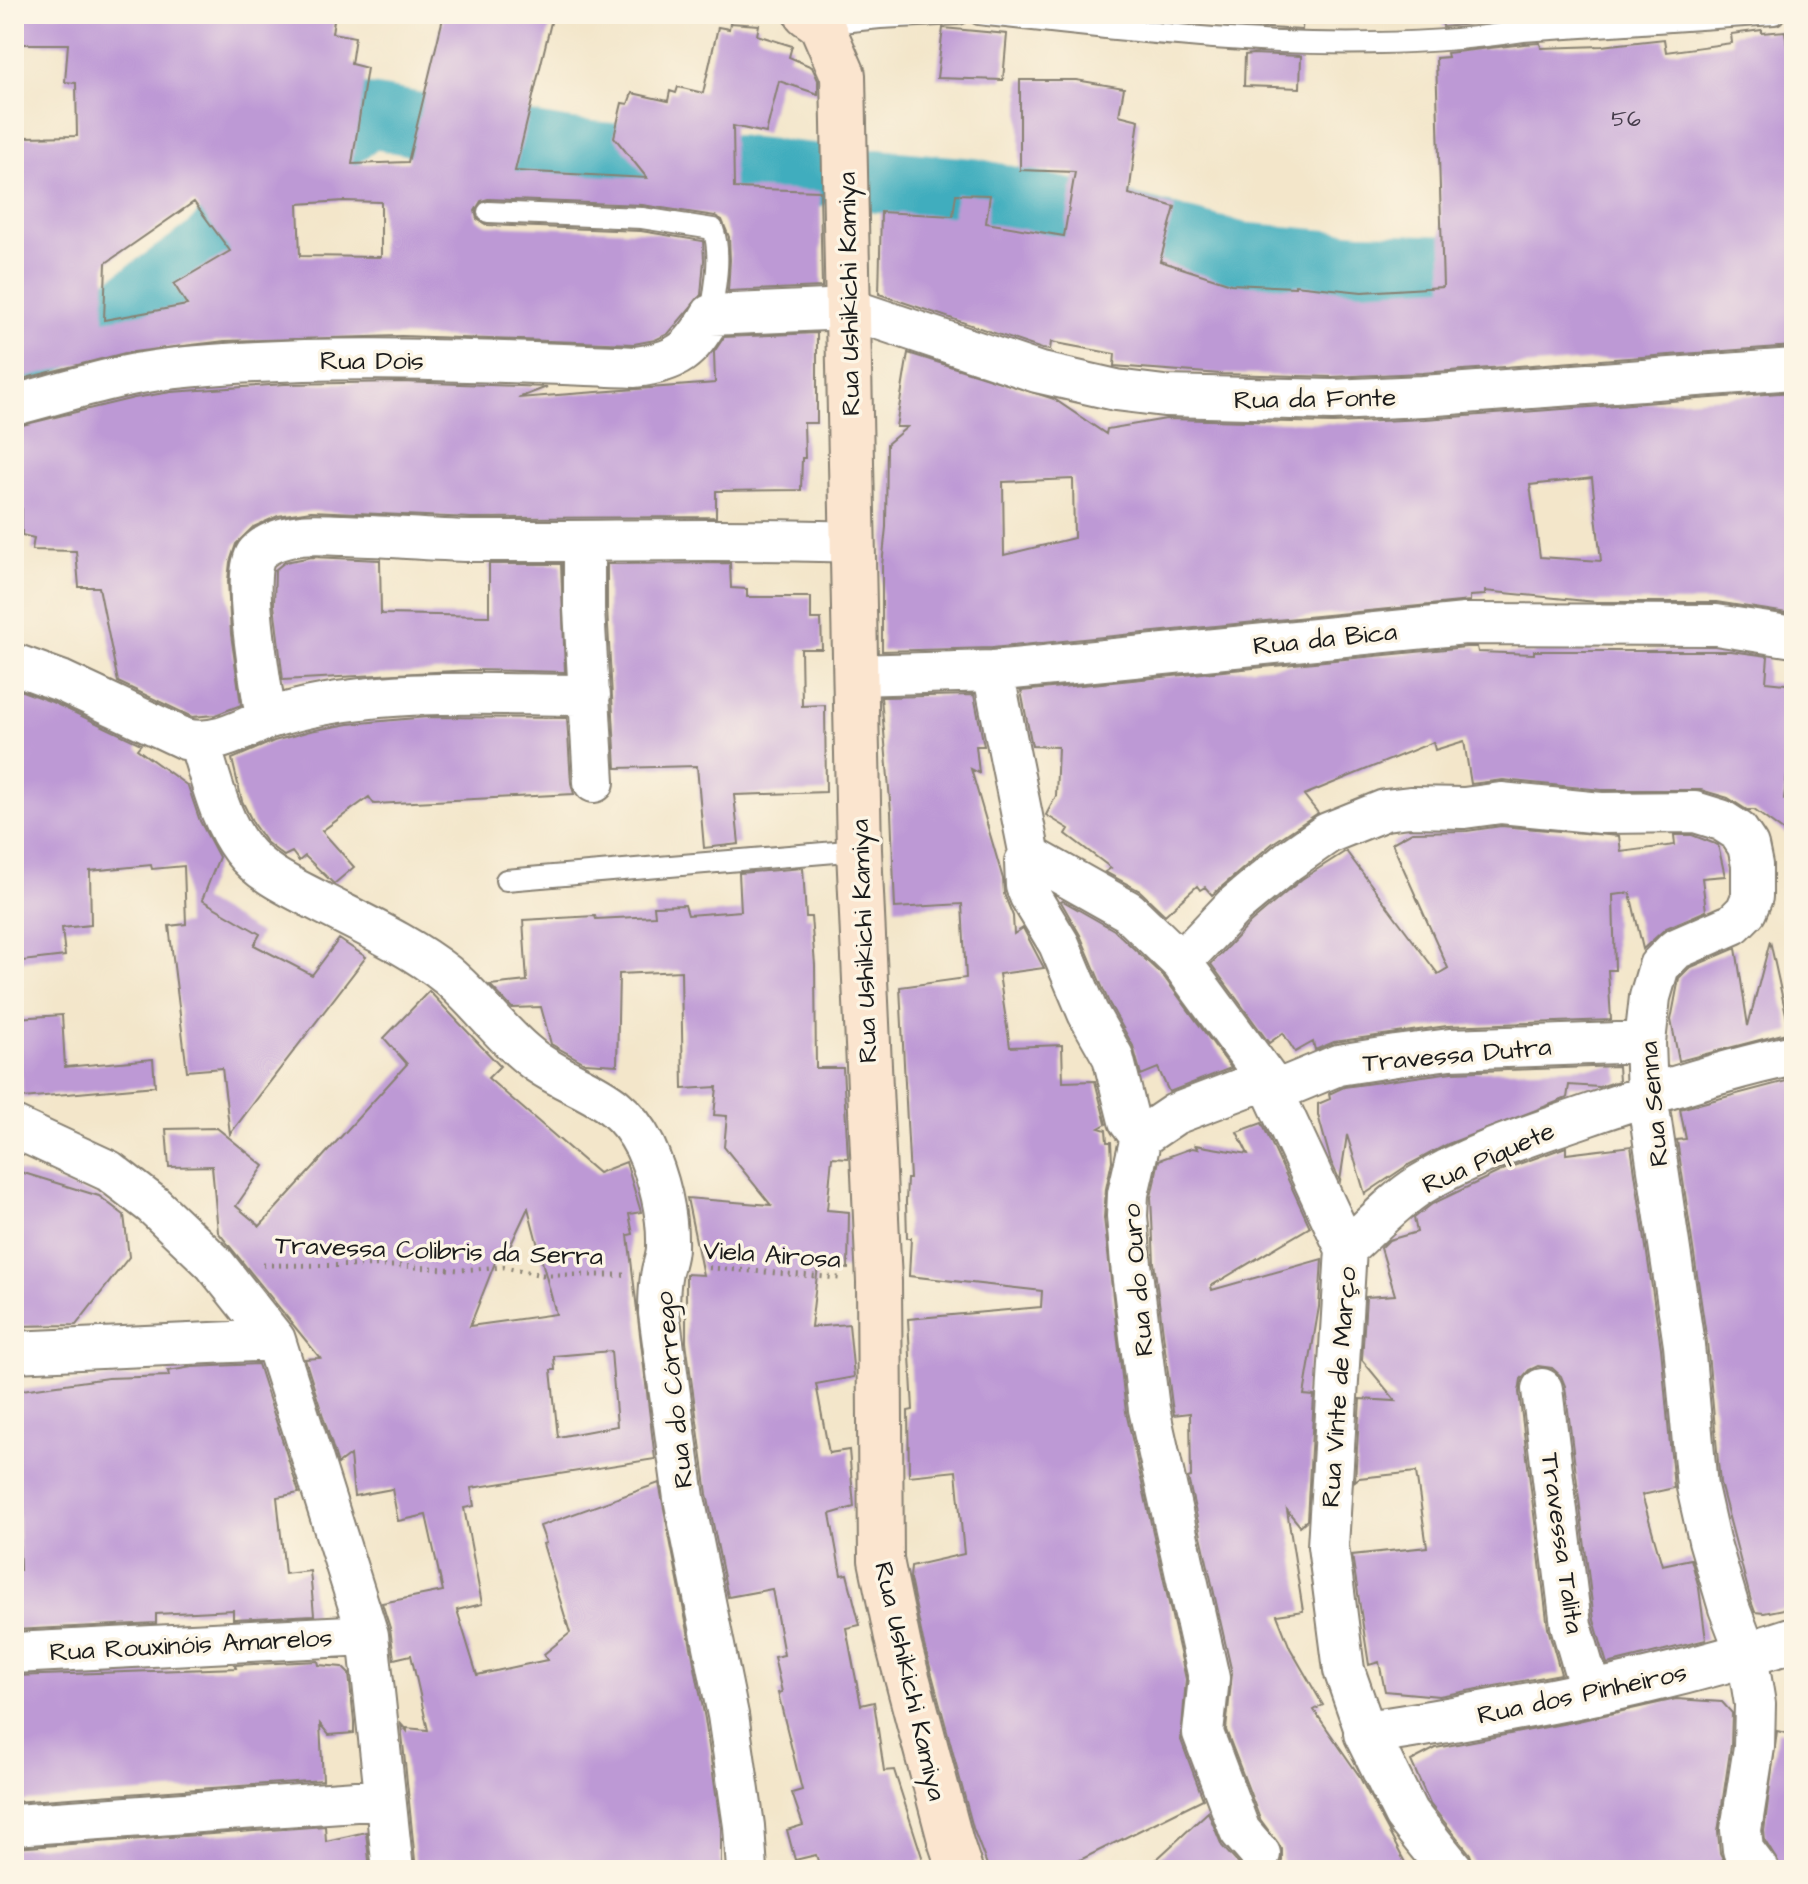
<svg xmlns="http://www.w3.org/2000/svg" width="1808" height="1884" font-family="'Architects Daughter',sans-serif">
  <rect width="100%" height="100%" fill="#fcf5e5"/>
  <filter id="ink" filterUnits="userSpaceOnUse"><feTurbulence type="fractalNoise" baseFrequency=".0125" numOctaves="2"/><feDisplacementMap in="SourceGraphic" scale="16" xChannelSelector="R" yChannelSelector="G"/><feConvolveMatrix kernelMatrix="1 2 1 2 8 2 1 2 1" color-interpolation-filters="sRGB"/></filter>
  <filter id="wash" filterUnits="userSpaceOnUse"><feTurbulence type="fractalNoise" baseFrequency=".006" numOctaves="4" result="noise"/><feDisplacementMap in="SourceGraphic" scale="32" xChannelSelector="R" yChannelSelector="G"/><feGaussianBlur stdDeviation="1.8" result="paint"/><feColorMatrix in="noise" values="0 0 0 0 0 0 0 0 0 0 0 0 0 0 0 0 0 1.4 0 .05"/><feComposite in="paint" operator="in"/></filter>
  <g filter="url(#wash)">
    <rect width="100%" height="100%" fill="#f3e6ca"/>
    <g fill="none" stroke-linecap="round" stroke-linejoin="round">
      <path stroke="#40adbe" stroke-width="64" d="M878,181L973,190L1091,216L1239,254L1360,265L1528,270
        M14,344L34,348L125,307L210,247L273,176L328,147L369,116L562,150L814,175"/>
    </g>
    <g id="blocks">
      <path fill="#bd99d5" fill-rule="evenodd" d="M14,14H335L332,33L355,37L351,64L367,68L352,164L408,162L444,14H553L515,171L647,178L614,137L622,103L628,104L632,93L668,101L670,91L676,93L678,87L703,93L718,27L729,29L730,23L759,25L757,35L792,46L789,57L812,67L818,80V94L779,81L766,133L733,126L734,188L820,191L822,287L728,291L730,260L729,237L722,220L715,216L642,205L488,199L481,201L475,211L477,219L487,225L641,231L703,241L704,260L701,295L668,334L655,340L634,344L401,336L225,341L125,353L14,381V284H19L20,146L24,147V137L77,136L76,83L65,82L68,44H14ZM344,201L381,202V257L300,256L298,204ZM194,202L230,251L174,284L187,305L104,320L106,263Z
        M1251,14H1303L1302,30L1251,27Z
        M1441,14H1537V17L1443,27Z
        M943,28L1007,34L1003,80L937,78Z
        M1762,30V33L1785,31L1794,105V346L1422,373L1332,377L1221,374L1114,366L1115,354L1051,342L1050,350L1042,349L879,294L881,212L953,216L956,194L990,195L986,223L1064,236L1075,172L1020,170V80H1076L1124,88L1119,115L1139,120L1129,194L1175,207L1160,261L1231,284L1295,287V285L1362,292L1443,287L1436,58L1448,57L1447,53L1524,44L1540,43L1541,48L1602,46L1664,39L1666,52L1732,43L1731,34Z
        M1253,54L1301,56L1300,88L1244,86L1245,55Z
        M817,333V423H804L805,458H802L801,490L716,491V517L471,518L311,511L278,516L253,527L236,544L230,562L228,581L231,634L241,705L215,715L192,717L118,682L99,587H79L76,551L32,550L34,538L22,535V509H15L14,427L134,398L171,392L285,384L401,382L547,387L518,398L715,383L714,352L724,337Z
        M908,353L1054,399L1106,434L1107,429L1166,419L1333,423L1425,419L1794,392V614L1716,602H1596L1485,591V595L1470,596V601L992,648L882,651V566L886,527L887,444L907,427H896ZM1592,478L1601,561L1540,557L1530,485ZM1073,479L1074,538L1004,555L1003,482Z
        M312,557L380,560L381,614L489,616V564H561L565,672L473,670L283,680L274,605L275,570L285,562Z
        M730,563L731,588L747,589V597H811V619H821L822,649H801L802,706L825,705L826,792L734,795L739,844L704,848L697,766L616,768L607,608V564Z
        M1466,647H1477L1478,652L1534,654V651H1731L1768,656L1766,682L1794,685V717L1784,799L1794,801V839L1754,810H1747L1728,798L1701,790H1602L1503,780L1471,784L1464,741L1435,750L1433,742L1304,795L1318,813L1273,843L1212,895L1205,887L1200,890L1197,886L1165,915L1140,891L1105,872L1111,868L1066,834L1069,829L1046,815L1056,796L1058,747L1032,746L1021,691Z
        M14,688L52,702L141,744L137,749L188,786L200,821L219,857L202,900L260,934L254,945L312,975L339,939L366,957L230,1134L222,1068L187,1071L169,926L186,924L184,866L152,869L151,865L90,871L91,925L62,928L65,956L14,962Z
        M974,695L984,746H976L979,773L971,769L1003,879L1004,894L1013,916L1014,934L1023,928L1044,968L999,974L1010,1047L1062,1045L1063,1082L1095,1081L1106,1124L1099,1128L1106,1130L1107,1142H1111L1112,1161L1106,1189L1104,1218L1126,1412L1186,1679L1181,1740L1203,1799L1060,1870H989L973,1828L923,1641L910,1579L911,1566L964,1554L956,1471L909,1476L908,1411L913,1410L908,1319L1041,1307L1042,1291L909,1276L911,1238H907L906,1202L907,1179H910L900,987L966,978L962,904L895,908L891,812L881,697Z
        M427,717L567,718L571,783L574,794L374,804L369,797L322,831L354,867L334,884L305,856L299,861L292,852L284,856L280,853L266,842L254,825L242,801L232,759L274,741L310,731L349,724Z
        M1501,826L1619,836L1621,852L1675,845L1674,835H1692L1718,845L1725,876L1702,878L1706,911L1666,928L1643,949L1630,893L1613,895L1615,970H1608L1611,1020L1447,1026L1334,1042L1315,1050L1313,1042L1295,1052L1283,1033L1269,1043L1211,964L1250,923L1302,879L1346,851L1438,974L1448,968L1392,843L1412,832L1467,831Z
        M803,868L806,917H811L815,965L816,1068H843L848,1158L832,1157L827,1210L849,1212L848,1269L818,1266L811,1327L849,1324L854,1377L816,1384L829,1453L849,1450L854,1507L830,1514L841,1575L847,1574L860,1625L846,1628L861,1705L874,1702L884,1771L894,1770L923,1860L918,1861L922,1870H821L816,1855L795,1860L787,1830L803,1825L792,1793L802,1790L778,1693L782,1692L774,1657L784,1655L772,1589L728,1597L707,1494L686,1342V1274L703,1275L687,1198L771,1205L724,1147L727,1116L714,1115L717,1087L683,1089L681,971L619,974L617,1065L585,1063L551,1044L541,1007L512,1008L490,985L527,981L523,920L595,916L596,919L655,916L654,906L685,905L688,915L741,911L739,873Z
        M1063,901L1114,930L1164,977L1231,1068L1169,1092L1158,1068L1141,1075L1133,1046L1109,1003L1080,935L1061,902Z
        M1770,941L1790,1032L1679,1061L1671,1020L1679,978L1689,968L1736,948L1748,1026Z
        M429,991L500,1066L488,1078L598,1173L626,1162L641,1212L629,1214L633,1234L628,1235L655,1459L471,1488L474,1506L464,1508L482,1604L457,1610L477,1675L547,1660L544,1654L570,1633L543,1544L546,1543L540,1526L659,1483L705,1719L721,1828V1870H416L401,1724L407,1731V1728L428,1730L411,1655L394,1659L390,1628L382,1603L443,1591L426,1515L398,1521L392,1489L354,1496L350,1455L338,1464L305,1359L320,1358L218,1232L212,1166L169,1167L166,1129L217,1128L264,1166L236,1206L260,1226L407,1064L384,1038ZM528,1208L556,1314L470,1326L498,1255L505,1257ZM611,1351L617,1426L558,1437L551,1370H555L554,1356Z
        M62,1015L65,1067L153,1059L155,1086L23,1098L16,1018Z
        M1618,1066L1619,1081L1599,1087L1569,1085L1567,1098L1448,1144L1408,1165L1365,1194L1347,1135L1340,1181L1331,1162L1318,1115V1104L1330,1099L1329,1094L1344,1087L1452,1072Z
        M1794,1079V1607L1764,1613L1755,1612L1751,1601L1720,1483L1707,1342L1677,1140L1686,1139L1680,1109Z
        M1262,1123L1310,1227L1211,1286L1212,1290L1322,1259L1319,1307L1304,1395L1314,1396L1307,1520L1300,1526L1287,1510L1303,1611L1277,1615L1290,1648L1323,1705L1314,1710L1358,1774L1409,1870H1276L1282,1861V1849L1260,1819L1226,1730L1232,1673L1188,1478L1191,1477L1190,1413L1174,1415L1172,1405L1154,1262L1151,1197L1159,1160L1192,1148L1198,1149L1195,1145L1248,1154L1237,1132Z
        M1631,1146L1661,1348L1674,1488L1642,1495L1662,1565L1691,1559L1699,1588L1706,1640L1607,1664L1594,1620L1565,1386L1561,1376L1552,1368L1538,1366L1529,1370L1521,1379L1519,1392L1548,1628L1561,1674L1439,1696L1385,1691L1379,1662L1369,1665L1352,1555L1427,1547L1416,1472L1359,1478L1355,1481L1360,1399L1396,1401L1362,1360L1366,1297L1395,1295L1381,1248L1389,1240L1417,1232L1414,1218L1432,1204L1505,1169L1566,1147V1154Z
        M14,1170L99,1196L124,1215L129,1257L76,1325L14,1326Z
        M258,1364L299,1493L277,1497L285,1574L310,1571L314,1615L233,1619V1610L156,1614V1623L14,1630V1570H20L18,1505L14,1506V1391L108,1378L169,1376L168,1371L192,1367Z
        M318,1661L319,1665L342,1667L349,1674L354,1722V1733L329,1735L320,1724L323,1780L14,1802V1676L236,1668L235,1665Z
        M1676,1699L1722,1702L1732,1713L1731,1745L1718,1832L1720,1853L1729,1870H1475L1470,1854L1430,1804L1411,1761L1436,1748L1578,1721Z
        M1777,1731L1794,1735V1868L1782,1864L1781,1867L1765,1841L1764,1831Z
        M1208,1812L1222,1846L1244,1870H1145Z
        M325,1826L326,1841L366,1832L370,1870H14V1848Z"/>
    </g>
  </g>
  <g filter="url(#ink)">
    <use href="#blocks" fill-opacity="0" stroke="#888173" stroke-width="2"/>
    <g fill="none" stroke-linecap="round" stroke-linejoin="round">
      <g stroke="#888173" stroke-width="24">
        <path id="service" d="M979,14C1159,34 1343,59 1523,31L1774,14
          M821,24L880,18L959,14
          M488,212L642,218L713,229C722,254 715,288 711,315
          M506,880L859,850"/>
      </g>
      <g stroke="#888173" stroke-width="44">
        <path id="minor" d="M14,405C64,392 116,375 168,369C322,352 479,361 635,367C677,362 690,352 711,315L849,309L1037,372L1116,390L1164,396L1332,400L1423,396L1794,369
          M584,542V609L594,782
          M14,664L61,681L185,739C214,746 240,731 266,719C262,689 240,572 257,553C268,541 286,537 301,535C315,533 330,535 344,535C386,536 428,540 471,541C598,542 725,537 852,542
          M993,671L1030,856L1025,862L1026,886L1030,896L1059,944L1088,1013L1113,1057L1129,1121L1141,1137L1128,1194L1127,1216L1131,1264L1149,1409L1209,1678L1203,1733L1240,1831L1260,1854
          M855,675L993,671L1465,624L1716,625L1794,637
          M266,719C370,685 482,695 590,695
          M199,742C211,778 219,819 242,849C260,873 289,886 316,900C360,923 408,944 447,975C478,1001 506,1041 538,1063C582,1093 619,1094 645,1147C659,1177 668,1214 667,1247C667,1255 664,1263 662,1271C659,1285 659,1299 659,1313L684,1498L728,1715L744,1826L747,1870
          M1030,856L1128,911L1181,962L1267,1079L1346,1249L1328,1546L1344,1670L1366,1733
          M1181,962L1234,906L1288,861L1328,833L1385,810L1410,807L1464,808L1501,803L1601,813L1695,812L1721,820L1738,831L1748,846L1752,865V897L1746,911L1733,924L1676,949L1659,966L1650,997L1645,1042L1647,1095L1684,1345L1697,1487L1709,1540L1729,1608L1747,1655L1755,1704L1754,1747L1741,1830L1743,1850L1758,1870
          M1273,1092L1338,1065L1396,1056L1450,1049L1645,1042
          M14,1127L109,1171L153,1205L214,1263L275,1340L368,1635L393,1870
          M1141,1137L1175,1114L1267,1079
          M1346,1249C1370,1228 1393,1202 1420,1185C1468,1155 1525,1137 1577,1119C1649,1094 1720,1071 1794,1055
          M14,1352L275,1340
          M1542,1389L1571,1625L1583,1666L1595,1694
          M14,1653L368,1635
          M14,1825L385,1799"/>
      </g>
      <g stroke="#888173" stroke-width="48">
        <path id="tertiary" d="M1451,1870L1406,1814L1366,1733C1411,1727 1454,1719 1498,1711C1599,1693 1697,1672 1794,1639"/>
      </g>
      <g stroke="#888173" stroke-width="48">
        <path id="secondary" d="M807,14L821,24L843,75L859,850L879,1282L881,1560L899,1647L951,1843L960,1870"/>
      </g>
      <path stroke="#888173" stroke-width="5" stroke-dasharray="2 6" stroke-linecap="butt" d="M263,1265L400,1266L460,1270L504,1267L542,1275H624
        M701,1267L839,1278"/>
      <use href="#service" stroke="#fff" stroke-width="20"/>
      <use href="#minor" stroke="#fff" stroke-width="40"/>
      <use href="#tertiary" stroke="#fff" stroke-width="44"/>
      <use href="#secondary" stroke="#fbe5cf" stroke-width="44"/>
    </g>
  </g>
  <g text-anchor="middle" stroke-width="7" stroke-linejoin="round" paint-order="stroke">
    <g font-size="22" fill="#443b4a">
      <text x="1626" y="126">56</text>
    </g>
    <g font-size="26" fill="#1c1c1c" stroke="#fcf5e5">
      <text transform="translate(848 294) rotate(-91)" y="9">Rua Ushikichi Kamiya</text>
      <text x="372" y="369">Rua Dois</text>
      <text transform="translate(1315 398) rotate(-1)" y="9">Rua da Fonte</text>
      <text transform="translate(1325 638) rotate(-6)" y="9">Rua da Bica</text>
      <text transform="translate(863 941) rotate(-92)" y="9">Rua Ushikichi Kamiya</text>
      <text transform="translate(1457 1054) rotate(-5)" y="9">Travessa Dutra</text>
      <text transform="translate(1653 1104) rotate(-95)" y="9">Rua Senna</text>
      <text transform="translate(1488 1157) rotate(-24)" y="9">Rua Piquete</text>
      <text transform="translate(439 1250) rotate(2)" y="9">Travessa Colibris da Serra</text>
      <text transform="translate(772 1254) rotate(4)" y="9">Viela Airosa</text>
      <text transform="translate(1137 1280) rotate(-95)" y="9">Rua do Ouro</text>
      <text transform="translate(1338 1387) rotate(-86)" y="9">Rua Vinte de Março</text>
      <text transform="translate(673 1390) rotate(-96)" y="9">Rua do Córrego</text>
      <text transform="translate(1563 1543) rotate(82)" y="9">Travessa Talita</text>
      <text transform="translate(191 1644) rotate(-3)" y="9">Rua Rouxinóis Amarelos</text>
      <text transform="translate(911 1681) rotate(77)" y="9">Rua Ushikichi Kamiya</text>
      <text transform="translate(1582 1693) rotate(-12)" y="9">Rua dos Pinheiros</text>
    </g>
  </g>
  <rect width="1808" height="1884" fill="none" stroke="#fcf5e5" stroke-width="48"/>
</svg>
